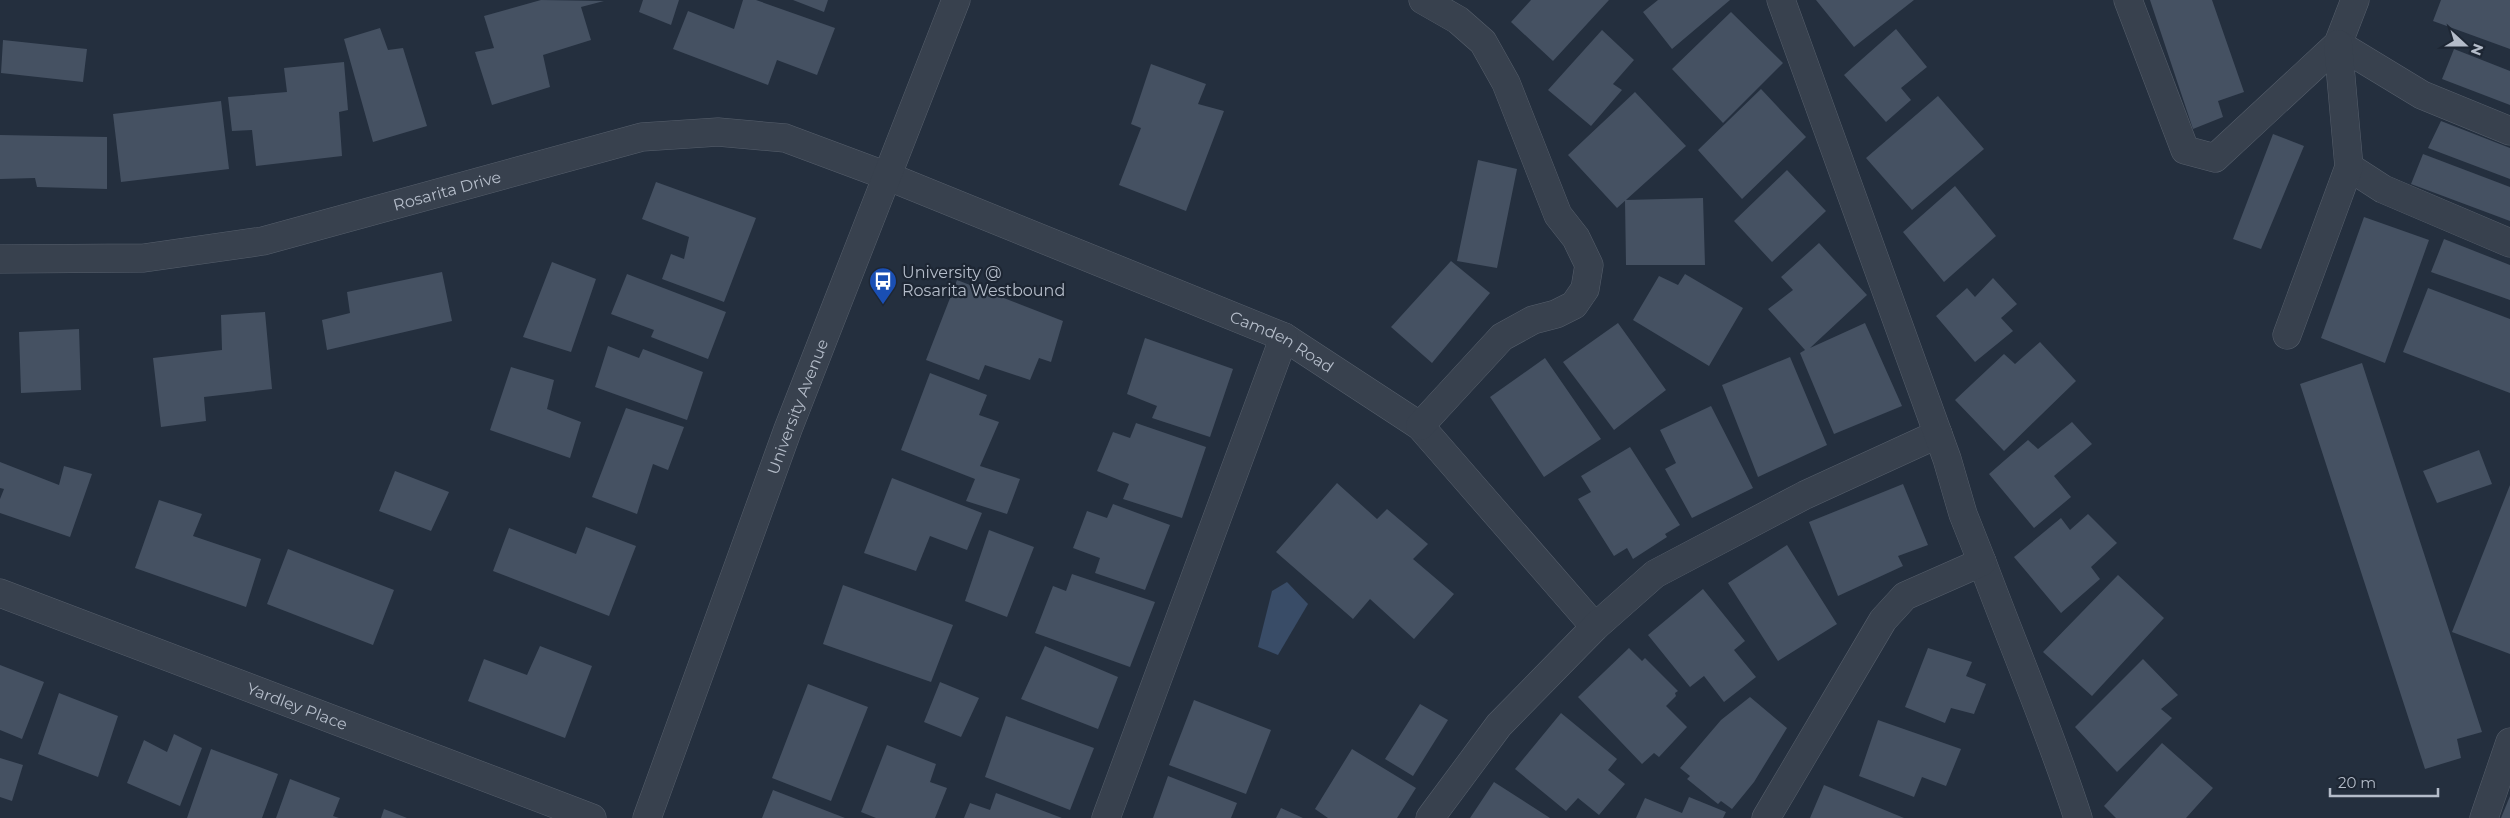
<svg xmlns="http://www.w3.org/2000/svg" width="2510" height="818" font-family="Montserrat,sans-serif">
  <rect width="100%" height="100%" fill="#242f3e"/>
  <path fill="#394c67" d="M1287,582L1308,604L1278,655L1258,647L1272,591Z"/>
  <path fill="#455162" d="M541,0L604,1L581,7L591,40L543,55L550,87L492,105L475,52L494,48L484,16Z
    M643,0H679L671,25L639,12Z
    M743,0H756L835,28L817,75L777,60L768,85L673,49L688,11L734,29Z
    M793,0H828L824,12Z
    M1531,0H1609L1553,61L1511,22Z
    M1658,0H1730L1672,49L1643,12Z
    M1816,0H1914L1854,47Z
    M2150,0H2212L2244,92L2218,101L2223,117L2193,129Z
    M2441,0H2510V49L2433,21Z
    M1731,12L1783,63L1723,123L1672,69Z
    M380,28L388,50L403,48L427,126L373,142L344,39Z
    M1896,29L1927,67L1901,88L1911,100L1886,122L1844,75Z
    M1602,30L1634,60L1613,84L1622,90L1591,126L1548,90Z
    M3,40L87,49L83,82L1,73Z
    M2454,49L2510,71V105L2442,79Z
    M344,62L348,110L339,112L342,156L256,166L252,130L232,131L228,97L287,92L284,68Z
    M1151,64L1206,84L1198,104L1224,111L1186,211L1119,185L1141,128L1131,124Z
    M1761,89L1806,137L1742,199L1698,150Z
    M1635,92L1686,146L1617,208L1568,155Z
    M1938,96L1984,149L1912,210L1866,158Z
    M221,101L229,169L121,182L113,114Z
    M2441,121L2510,148V179L2428,148Z
    M2273,134L2304,146L2261,249L2233,239Z
    M0,135L107,137V189L37,187L35,178L0,179Z
    M2423,154L2510,187V221L2411,184Z
    M1478,160L1517,169L1497,268L1457,261Z
    M1787,170L1826,211L1772,262L1734,221Z
    M656,182L756,218L724,302L662,279L671,254L684,259L689,237L642,219Z
    M1955,186L1996,236L1944,282L1903,232Z
    M1703,198L1705,265H1626L1625,200Z
    M2364,217L2429,240L2385,363L2321,338Z
    M2444,239L2510,265V300L2431,272Z
    M1819,243L1867,295L1810,348L1865,323L1902,406L1834,434L1800,353L1805,350L1768,309L1793,290L1781,277Z
    M1451,261L1490,293L1432,363L1391,327Z
    M552,262L596,279L571,352L523,337Z
    M442,272L452,321L327,350L322,320L350,313L347,292Z
    M627,274L726,312L708,359L651,337L654,330L611,314Z
    M1685,274L1743,308L1709,366L1633,320L1659,276L1678,285Z
    M1993,278L2017,304L2001,318L2013,331L1975,362L1936,316L1967,288L1975,297Z
    M957,280L1063,321L1051,362L1039,358L1030,380L985,365L979,380L926,360Z
    M2428,288L2510,319V393L2403,352Z
    M265,312L272,389L204,397L206,421L161,427L153,358L222,350L221,315Z
    M1618,323L1666,390L1614,430L1563,362Z
    M79,329L81,390L21,393L19,332Z
    M1145,338L1233,369L1210,437L1152,418L1157,406L1127,394Z
    M2040,342L2076,381L2004,451L1955,400L2004,354L2015,364Z
    M608,346L639,358L643,349L703,372L687,420L595,387Z
    M1790,357L1827,445L1758,477L1722,385Z
    M1545,358L1601,439L1544,477L1490,397Z
    M2362,363L2482,732L2457,739L2461,758L2425,769L2300,384Z
    M511,367L554,380L547,409L581,422L570,458L490,430Z
    M930,373L987,395L979,415L999,422L980,466L1020,479L1007,514L966,501L975,479L901,450Z
    M1711,406L1753,488L1692,518L1665,469L1676,463L1660,430Z
    M626,408L684,427L668,470L653,464L637,514L592,497Z
    M2072,422L2092,444L2054,476L2071,497L2034,528L1989,474L2028,440L2038,449Z
    M1136,423L1206,447L1182,518L1123,499L1129,484L1097,471L1113,432L1130,438Z
    M1630,447L1680,525L1665,534L1667,537L1633,559L1627,548L1614,556L1578,499L1591,492L1581,476Z
    M2479,450L2492,484L2437,503L2423,471Z
    M0,462L59,485L64,466L92,474L70,537L0,513V499L4,489L0,488Z
    M395,471L449,492L431,531L379,511Z
    M892,478L982,513L967,550L930,536L916,571L864,553Z
    M1337,483L1377,519L1387,509L1428,544L1413,559L1454,594L1414,639L1370,599L1353,619L1276,552Z
    M1903,484L1928,545L1898,556L1903,566L1838,596L1809,522Z
    M2510,485V654L2452,632Z
    M159,500L202,514L193,536L261,559L246,607L135,568Z
    M1113,504L1170,525L1145,590L1095,573L1100,558L1073,548L1087,511L1107,518Z
    M2088,514L2117,543L2091,567L2100,579L2061,613L2014,557L2061,518L2070,530Z
    M586,527L636,546L609,616L493,571L509,528L576,554Z
    M989,530L1034,547L1007,617L965,601Z
    M1787,545L1837,624L1778,661L1728,583Z
    M288,549L394,590L373,645L267,604Z
    M1072,574L1155,602L1130,667L1035,633L1053,586L1066,591Z
    M2118,575L2164,618L2092,696L2043,652Z
    M843,585L953,625L931,682L823,644Z
    M1703,589L1745,641L1734,650L1756,677L1724,702L1704,676L1690,687L1648,635Z
    M540,646L592,666L565,738L468,701L484,659L527,675Z
    M1045,646L1118,677L1098,729L1021,699Z
    M1629,648L1642,661L1645,658L1678,691L1675,693L1676,696L1666,706L1687,727L1659,757L1654,753L1642,764L1578,697Z
    M1928,648L1972,662L1966,676L1986,684L1974,714L1951,708L1945,723L1905,707Z
    M2143,659L2178,695L2161,709L2172,718L2117,772L2075,727Z
    M0,665L44,682L22,739L0,730Z
    M940,682L979,698L961,737L924,722Z
    M808,684L868,707L831,801L772,778Z
    M59,693L118,716L98,777L38,754Z
    M1750,697L1787,728L1754,782L1732,809L1721,801L1718,804L1687,779L1690,776L1680,768L1721,720Z
    M1194,700L1271,730L1246,794L1169,765Z
    M1420,704L1448,720L1413,776L1385,759Z
    M1561,713L1617,759L1608,770L1625,784L1599,815L1578,798L1566,811L1515,769Z
    M1006,716L1094,748L1070,810L985,777Z
    M1878,720L1961,749L1946,786L1922,777L1914,797L1859,776Z
    M174,734L202,748L180,806L127,783L144,740L167,752Z
    M2162,743L2213,788L2186,818H2116L2104,806Z
    M887,745L936,764L930,782L947,788L935,818H876L861,812Z
    M211,749L278,774L262,818H187Z
    M1352,749L1416,788L1397,818H1328L1315,809Z
    M0,758L23,765L12,801L0,797Z
    M1168,776L1237,803L1231,818H1153Z
    M290,779L340,798L333,816L339,818H276Z
    M1494,782L1550,818H1470Z
    M1824,785L1904,818H1810Z
    M773,790L845,818H762Z
    M996,793L1062,818H964L970,803L990,810Z
    M2510,796V818H2501Z
    M1689,797L1726,812L1723,818H1636L1645,798L1682,813Z
    M1281,808L1303,818H1276Z
    M384,809L407,818H381Z"/>
  <g fill="none" stroke-linecap="round" stroke-linejoin="round">
    <g stroke="#565f6c" stroke-width="29">
      <g id="minor">
        <path d="M2128,0L2185,150L2215,158L2338,44L2355,0"/>
        <path d="M2338,44L2422,95L2510,131"/>
        <path d="M2349,167L2383,189L2510,243"/>
        <path id="s1" d="M0,259L144,258L263,241L642,137L718,132L785,138L887,176L1284,337L1420,426L1595,627"/>
        <path d="M2287,335L2349,167L2338,44"/>
        <path d="M1420,426L1502,337L1533,320L1556,314L1574,305L1585,289L1589,265L1576,238L1558,215L1506,83L1483,42L1458,20L1423,0"/>
        <path d="M1982,562C2014,648 2050,731 2078,818"/>
        <path id="s2" d="M0,593L592,818"/>
        <path id="s3" d="M647,818L788,429L956,0"/>
        <path d="M1106,818L1284,337"/>
        <path d="M1430,818L1499,725L1595,627L1655,574L1805,495L1938,434"/>
        <path d="M1766,818L1883,620L1905,596L1982,562L1963,514L1947,459L1781,0"/>
        <path d="M2484,818L2510,742"/>
      </g>
    </g>
    <use href="#minor" stroke="#38414e" stroke-width="28"/>
  </g>
  <defs>
    <g id="bus-pin" transform="scale(1.4375)"><path d="M0 17L-7.5 6A9.5 9.5 0 1 1 7.5 6Z" fill="#1a4fb4" stroke="#1d2633"/><path d="M-5-6H5V4H4V6H2V4H-2V6H-4V4H-5ZM-3.5-4V0h7V-4ZM-3.5 1.2v1.5H-2V1.2ZM2 1.2v1.5H3.5V1.2Z" fill="#fff"/></g>
  </defs>
  <g fill-rule="evenodd">
    <use href="#bus-pin" x="883" y="281"/>
  </g>
  <g text-anchor="middle" stroke-width="4.5" stroke-linejoin="round" paint-order="stroke">
    <g font-size="16" fill="#b4bcc9" stroke="#1d2633">
      <text dy="6" stroke="none"><textPath href="#s1" startOffset="455">Rosarita Drive</textPath></text>
      <text dy="6" stroke="none"><textPath href="#s1" startOffset="1338">Camden Road</textPath></text>
      <text dy="6" stroke="none"><textPath href="#s3" startOffset="438">University Avenue</textPath></text>
      <text dy="6" stroke="none"><textPath href="#s2" startOffset="318">Yardley Place</textPath></text>
    </g>
    <g font-size="16" fill="#b4bcc9" stroke="#1d2633" text-anchor="start">
      <text x="902" y="278">University @<tspan x="902" dy="18">Rosarita Westbound</tspan></text>
    </g>
  </g>
  <g transform="translate(2465 45) rotate(111)" stroke="#1d2633" stroke-width="4" paint-order="stroke">
  <path d="M0-4L9 19L0 12L-9 19Z" fill="#b4bcc9"/>
  <text y="-8" font-size="14" font-weight="bold" text-anchor="middle" fill="#b4bcc9">N</text>
  </g>
  <path d="M2330 788v8h108v-8" fill="none" stroke="#b4bcc9" stroke-width="2.5"/>
  <text x="2338" y="788" font-size="15" fill="#b4bcc9" stroke="#1d2633" stroke-width="4" paint-order="stroke">20 m</text>
</svg>
